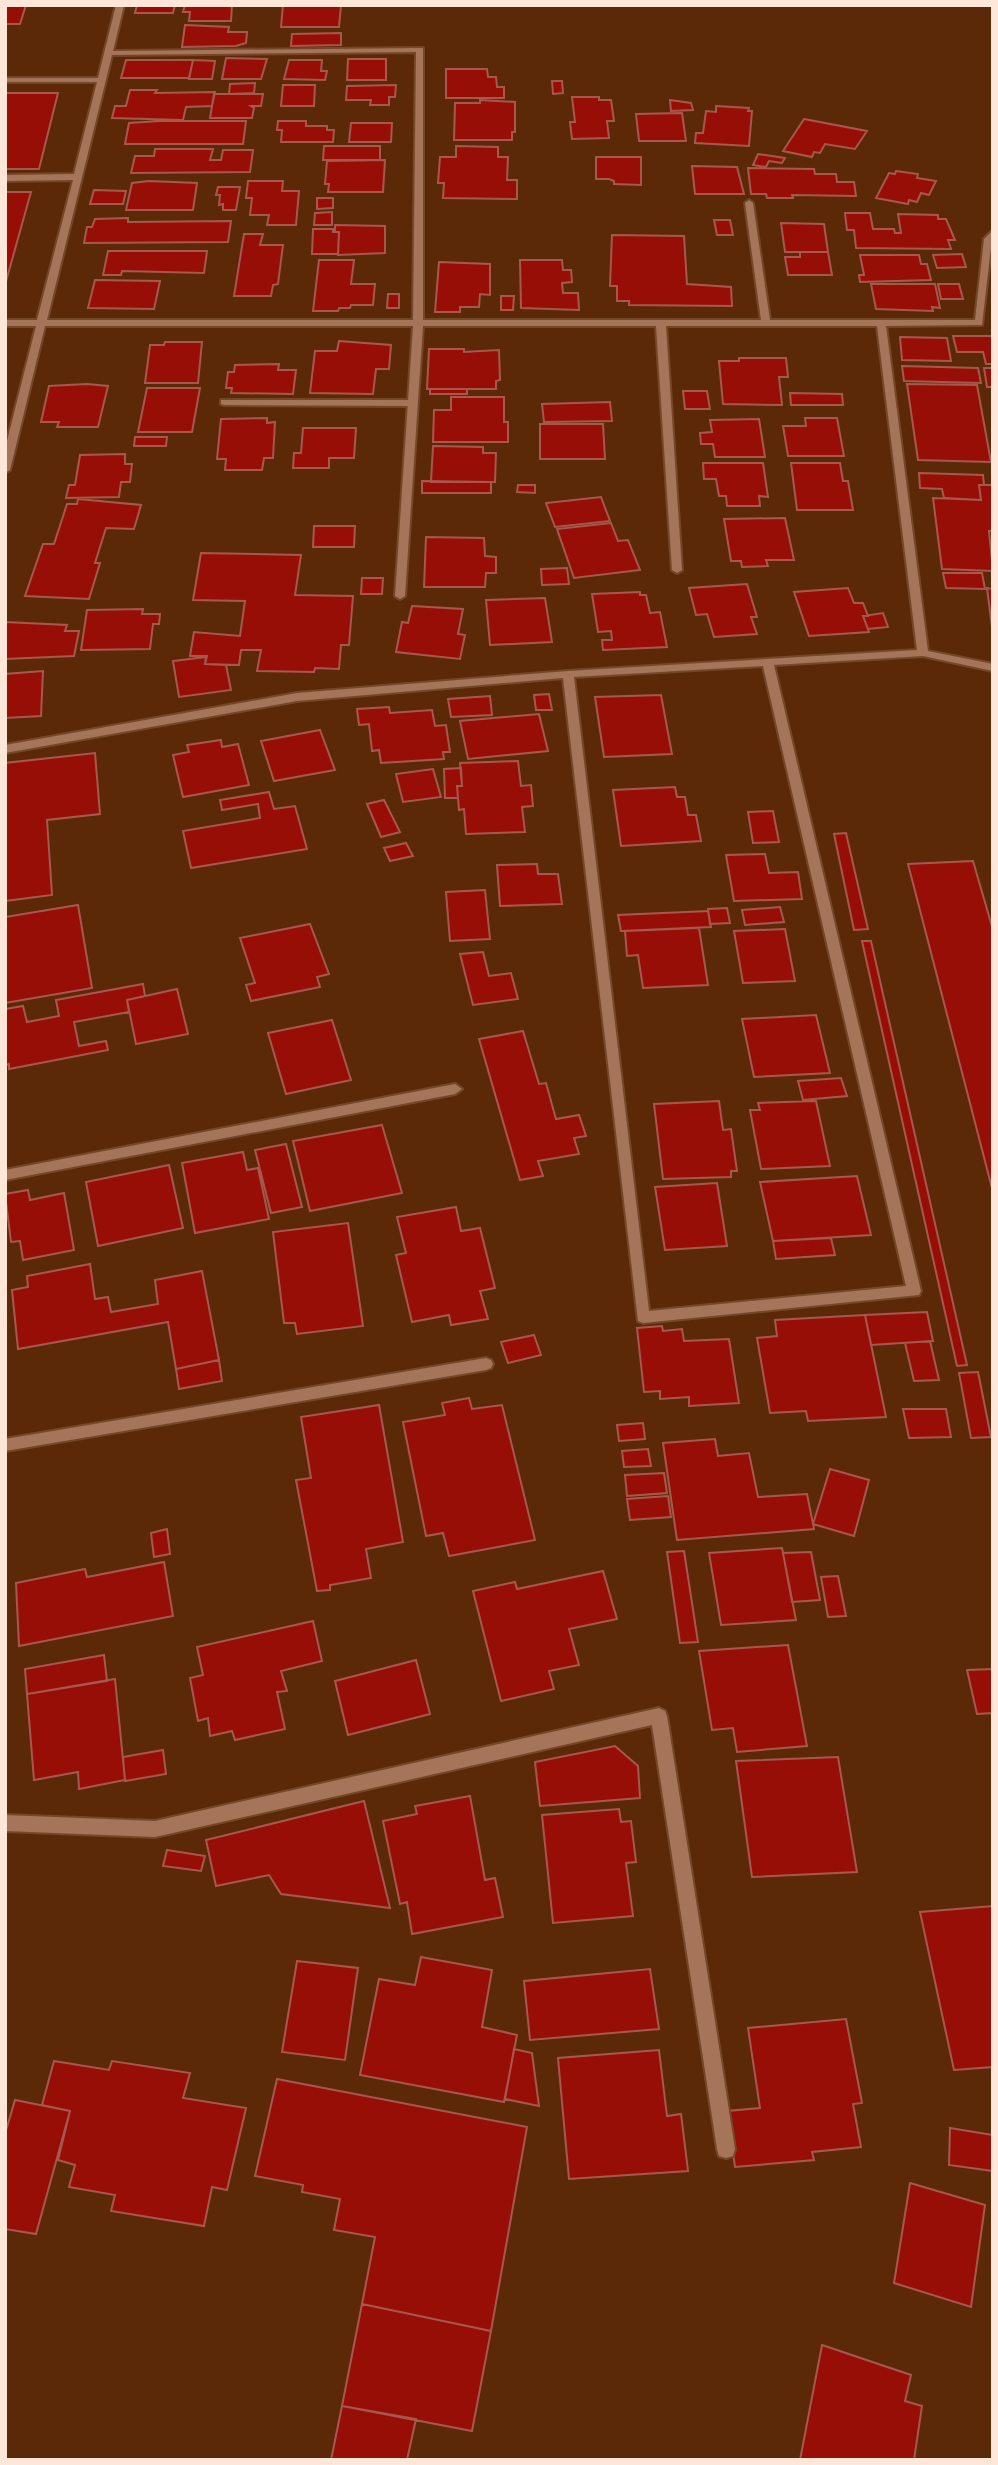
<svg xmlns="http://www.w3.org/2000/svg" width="998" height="2465" font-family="Lora,serif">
  <rect width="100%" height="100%" fill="#5b2907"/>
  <path fill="#960e06" stroke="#a7584c" stroke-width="2" d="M5,5H26L20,24H5Z
    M137,5H175L173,13H135Z
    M185,5H232L231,21H189L190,12H183Z
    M283,5H341L339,27H281Z
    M185,25L229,27L228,32H247L246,43L236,46L182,47Z
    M341,33V45L291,46L292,34Z
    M226,58L267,59L261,79H222Z
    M348,59H386V80H347Z
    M126,60H193L189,78H121Z
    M193,60L215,61L212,79H189Z
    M289,60H322L321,71H327L325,80L284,79Z
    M446,69H487L488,77H496L497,87H504V98H446Z
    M552,81H562L563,93L553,94Z
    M255,83L254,93L229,94L230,84Z
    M283,85H315L314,106H281Z
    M396,85L395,97H389V105H370L371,100H346L347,86Z
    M130,90H157L155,93L215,92L212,106L186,107L183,120L112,118L115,106H126Z
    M5,93H58L39,169H5Z
    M214,94H263L261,106H251L254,108L252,118H210Z
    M572,97H599V100H611L614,121H607L609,138L572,139L570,122H575Z
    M480,100L515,102V132H512V140H454L455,103H480Z
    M670,100L691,103L693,110L671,111Z
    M716,106L749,108L748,111H752L749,146L695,143L696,133H703L706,111L716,112Z
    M682,113L686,141H639L636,114Z
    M804,119L867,131L855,149L825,144L820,153L814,152L812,157L783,151Z
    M160,121H246L243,144H125L129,123Z
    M278,121H306V126H327V130H334L333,142H281L282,130H277Z
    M351,123H392L391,142H349Z
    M324,146H380V160H323Z
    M456,146L498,147V157H508L507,180H517V199L443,198L444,183H438L440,157H456Z
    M155,149H213L210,160H221L223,150H253L250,172L131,173L135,156H154Z
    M758,154L785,158L782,163L769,161L766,167L753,165Z
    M596,157H641V185L614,184V181L609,179H596Z
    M385,160L383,192H328L329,184H325L327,161Z
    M692,166L737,167L744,194H695Z
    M748,168L814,169L815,174H836L837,182H854L856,196L792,195L793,198H767L766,194H751Z
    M896,171L918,174L917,178L936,181L929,195L921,193L917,202L909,200L908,204L876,198L889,173L895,174Z
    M149,181L197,183L193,210H126L132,183Z
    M248,181H283L282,191H299L296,225H267L269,215H250L252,198H246Z
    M218,187H240L236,210H223V204L219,205L220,195H216Z
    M94,190L126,191L123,204H90Z
    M5,192H31L5,285Z
    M317,198H333V208L317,209Z
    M332,212V225H314L315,213Z
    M845,213H870L873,229H894L895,233H901L898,214L938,215V219H946L955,240H948L951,249L856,248L854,230H847Z
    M128,218V222L231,221L228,242L84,243L87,227H92L95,219Z
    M714,220H730L733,235H717Z
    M781,223L824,224L828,252H785Z
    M335,225L385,226V253L338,255L339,232H335Z
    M313,229H333V232H339L338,254H312Z
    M244,234H263L260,245H283L278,284L273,285L271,296H234Z
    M612,235L684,236L687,284L731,287L732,306L629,305V301H617V286H610Z
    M108,251H207L204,273L122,271L121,275H103Z
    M800,252H828L832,275H788L785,257H800Z
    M962,254L966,267L937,268L933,255Z
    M860,255H919L921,264H927L931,280L860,282L859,275H864Z
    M319,260H354L351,284H375L373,305H351L350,308H339L338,311H313Z
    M520,260H562L563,270H571L572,282L562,283L563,293H578L579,310L521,308Z
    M439,262L490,264V295L480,294L479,307H460V312H435Z
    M95,280L160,281L154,309L88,308Z
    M871,284H935L940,308L932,307L933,311L876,309Z
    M938,284H959L963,299H941Z
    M388,294H399V308H387Z
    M501,296H514L513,310H501Z
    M953,336H993V364H986L983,352H957Z
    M900,337L947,338L951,361L902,360Z
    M339,341L391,345L389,369H376L373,394L310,393L315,351H337Z
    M165,342H202L198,383H145L150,345H164Z
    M429,349H464V352L499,350L500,380L496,381V389H427Z
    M739,358H786L788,377H779L782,405L723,404L719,361H739Z
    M279,364L278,370H296L293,394L231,393L232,388H226L228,372H234L235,365Z
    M902,366L978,368L981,383L904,381Z
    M984,368H993V387H987Z
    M87,384L108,386L98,427H57L59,422H41L49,386Z
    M907,384L977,385L991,462L918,460Z
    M147,388H200L192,432H138Z
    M430,389H467V394H430Z
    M683,391H707L710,409H685Z
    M790,393L842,394L843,405H791Z
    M451,397H504V422H508V442H433L434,410H451Z
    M610,402L612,421L544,422L542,404Z
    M267,418V423L275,422L273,458H264L262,470H225L226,459H217L221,419Z
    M805,418H837L844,456H788L783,426H806Z
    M759,419L765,457H715L713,444H701L700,433L712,432L710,420Z
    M540,424H603L605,459H540Z
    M303,428H356L354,458H329V468H293L294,453H301Z
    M135,437H167L166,446H134Z
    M433,446L483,447V453H496L495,482H431Z
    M125,454V464H132L130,482H121L119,497L66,498L69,485H75L80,455Z
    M703,463H763L768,497L759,496L760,506H727L726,496H719L716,479H704Z
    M791,463H840L843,481H848L853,510H797Z
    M919,473L983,475L984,485H979L981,500L944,498L942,489L920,488Z
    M422,481L491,482V493H422Z
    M518,485H535V493L517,492Z
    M979,485H993V531H989L993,571L942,569L933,498L981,500Z
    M601,497L610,521L555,527L546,503Z
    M78,499L141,505L134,529L106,528L95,563H100L89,599L25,596L43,544H54L67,504H77Z
    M785,518L794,560H766L768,566L742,567L741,561H731L724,519Z
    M611,523L618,541L628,540L640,570L574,578L557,529Z
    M314,526H355L354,547H313Z
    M426,537L484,538L485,556L496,557V573H486L485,587H424Z
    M201,553L301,555L295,595L353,596L349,645H341L339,669L315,668L314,672L257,671L261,650H241L239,665L205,664L207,656H190L194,632L240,636L245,601L193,600Z
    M567,568L569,584L542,585L541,569Z
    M943,573H982L985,589L946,588Z
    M362,578H383L382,594H361Z
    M747,584L757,617H751L757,634L714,637L707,614L696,615L689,588Z
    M848,588L854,603H863L868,616H863L869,632L809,636L794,592Z
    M987,588L993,589V635Z
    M640,592V595H646L650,613L660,612L667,647L603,650L602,640H612L611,631L598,632L592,594Z
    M545,598L552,642L490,645L486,600Z
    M412,606L463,609L458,634L465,635L460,659L396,652L402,622L408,623Z
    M143,609L142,614H160L159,624H153L150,649L81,650L87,610Z
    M883,613L888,627L868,629L863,616Z
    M5,622L67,625L65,631H79L74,656L5,659Z
    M206,657L205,664L226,665L231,690L179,697L173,661Z
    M43,671L41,716L5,718V674Z
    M549,694L552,710H536L534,695Z
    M661,695L672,754L604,757L595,697Z
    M490,696L492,715L451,717L448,699Z
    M389,707L390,713L432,710L435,726L446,725L450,752H443L444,759L381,763L379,750L372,751L369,724L359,725L357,709Z
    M539,714L548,751L468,759L460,721Z
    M320,730L335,770L274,781L261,741Z
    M221,740L222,747L238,744L249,785L183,797L173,755L189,752L187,745Z
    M95,753L100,814L47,820L52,895L5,901V763Z
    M518,761L521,786L531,785L533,806L522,807L525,832L466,834L464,809L459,810L457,786H462L460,763Z
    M461,768L462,786H457L458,798H445L444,769Z
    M433,769L441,797L403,802L396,774Z
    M675,787L677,797H685L688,815H696L701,841L621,846L613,790Z
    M269,792L274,809L295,806L307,849L191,868L183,831L260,818L258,804L222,810L220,800Z
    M384,800L400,832L381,837L367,804Z
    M773,811L779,842L753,843L748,812Z
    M846,833L868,929L854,930L834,834Z
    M406,843L413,856L390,861L384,848Z
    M765,854L769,873L798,872L802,899L734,901L726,855Z
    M973,861L993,930V1192L908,864Z
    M537,864L538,874H558L562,904L500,906L497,865Z
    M485,890L490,939L450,941L446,892Z
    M78,905L92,988L5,1003V917Z
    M780,907L784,922L745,925L742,910Z
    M727,908L730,923L710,924L708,909Z
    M708,911L711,927L621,931L618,915Z
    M310,924L329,974L317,977L320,987L251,1001L246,985L255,983L240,938Z
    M699,928L708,985L643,988L638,955L627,956L625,931Z
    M785,929L795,981L743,983L734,931Z
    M862,941H871L967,1365L957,1366Z
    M483,952L489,976L511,973L518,999L473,1005L460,954Z
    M143,984L145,996L127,1000L129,1012L74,1022L79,1046L106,1041L108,1050L9,1069V1064L5,1065V1009L23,1006L27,1022L59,1016L56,1000Z
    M177,989L188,1034L136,1044L127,1000Z
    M816,1015L830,1073L754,1077L742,1019Z
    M332,1020L351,1080L286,1094L268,1033Z
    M523,1031L539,1084L546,1083L556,1119L579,1115L586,1136L574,1138L579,1154L538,1161L543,1176L520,1180L479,1039Z
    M841,1078L847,1096L803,1100L798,1081Z
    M719,1101L723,1130L731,1129L737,1171H731V1177L663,1179L654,1104Z
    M816,1101L830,1166L761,1169L750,1110H760L758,1103Z
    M382,1125L402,1193L310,1211L293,1141Z
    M286,1144L302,1207L271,1213L255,1150Z
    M243,1152L247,1170L258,1168L269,1219L195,1233L182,1163Z
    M169,1165L183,1228L98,1246L86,1182Z
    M857,1176L871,1235L773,1241L760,1182Z
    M717,1183L727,1246L665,1250L655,1187Z
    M28,1190L30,1200L64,1193L74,1250L23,1260L20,1241L11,1242L5,1194Z
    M456,1207L461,1231L480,1228L495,1288L480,1291L488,1319L451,1325L449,1315L412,1322L396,1255L406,1253L397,1217Z
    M348,1223L363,1326L297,1334L295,1323H284L273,1232Z
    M831,1238L835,1255L776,1259L773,1241Z
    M90,1264L95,1299L108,1297L111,1312L158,1304L155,1280L202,1271L219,1360L176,1369L168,1322L18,1349L12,1290L28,1287L27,1276Z
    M927,1312L933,1341L871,1345L865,1315Z
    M865,1315L886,1417L808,1421L806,1411L770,1413L757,1338L777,1336L775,1320Z
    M662,1326L663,1331L682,1329L684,1341L729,1339L739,1403L689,1406V1397L660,1399V1391L644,1392L637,1328Z
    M534,1335L541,1355L508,1363L501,1342Z
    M930,1341L939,1380L914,1381L905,1343Z
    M219,1360L222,1381L179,1389L176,1369Z
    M978,1372L991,1437L971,1438L959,1373Z
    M469,1398L472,1409L502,1405L535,1540L449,1556L443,1533L426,1536L403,1422L445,1415L442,1403Z
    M379,1405L403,1542L366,1549L371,1578L330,1585V1590L317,1591L296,1480L311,1478L301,1417Z
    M903,1409H946L951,1437L909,1438Z
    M643,1423L645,1439L619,1441L617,1425Z
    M715,1439L718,1456L749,1453L758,1497L807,1494L814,1529L677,1540L663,1443Z
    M648,1449L651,1466L624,1467L622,1451Z
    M830,1469L869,1480L854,1536L813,1524Z
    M664,1473L667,1493L627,1496L625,1475Z
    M668,1496L671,1517L630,1520L627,1499Z
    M167,1529L170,1554L154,1557L151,1533Z
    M782,1548L796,1620L721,1625L709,1553Z
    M684,1551L698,1642L680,1643L667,1552Z
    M811,1552L820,1600L792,1602L783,1553Z
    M164,1562L173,1616L19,1646L16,1583L85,1569L87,1577Z
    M603,1571L617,1619L569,1629L579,1665L549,1671L554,1689L501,1701L473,1591L515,1582L517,1589Z
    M838,1576L846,1616L828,1617L821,1577Z
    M313,1621L322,1661L281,1671L287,1691L277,1692L285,1729L235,1740L232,1731L210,1736L208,1718L198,1721L190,1678L203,1675L197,1647Z
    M788,1645L807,1746L737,1752L733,1728L712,1730L699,1651Z
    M104,1655L107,1681L27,1694L25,1669Z
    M416,1660L430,1714L348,1735L335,1681Z
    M993,1669V1713L977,1714L967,1670Z
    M115,1679L125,1780L79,1789L78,1772L34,1780L27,1694Z
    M615,1746L638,1766L640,1798L540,1806L535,1762Z
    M163,1750L166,1774L125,1781L123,1757Z
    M838,1757L857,1872L752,1877L736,1761Z
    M470,1796L485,1880L495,1878L503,1917L412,1934L407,1902L400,1904L383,1821L417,1814L415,1806Z
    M364,1801L390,1908L281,1894L269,1875L216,1886L206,1840Z
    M619,1809L621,1822L631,1821L636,1862L626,1863L633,1916L553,1923L542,1815Z
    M167,1850L205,1856L201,1871L163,1866Z
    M993,1906V2067L954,2070L920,1912Z
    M421,1957L492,1970L482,2027L517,2035L504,2102L360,2075L379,1979L415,1985Z
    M297,1961L358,1968L345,2060L282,2052Z
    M650,1969L659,2029L530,2040L524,1981Z
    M846,2019L862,2103L853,2104L861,2147L812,2152L814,2160L735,2167L727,2111L760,2108L748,2028Z
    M514,2049L532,2053L539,2106L505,2099Z
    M659,2050L667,2116L681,2114L688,2171L569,2179L558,2058Z
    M54,2061L109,2070L112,2061L190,2073L183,2098L246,2108L227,2190L212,2187L204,2226L111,2211L115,2195L69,2187L75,2165L58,2160L70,2111L42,2105Z
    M277,2079L527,2127L491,2331L362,2304L375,2237L334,2230L340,2199L302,2192L303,2185L255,2176Z
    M15,2100L70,2111L36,2234L5,2229V2134Z
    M950,2128L993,2135V2171L949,2165Z
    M910,2183L985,2205L971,2307L894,2283Z
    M362,2304L491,2331L472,2431L342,2406Z
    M822,2345L911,2375L905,2401L922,2406L914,2460H800Z
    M342,2406L416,2419L407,2460H331Z"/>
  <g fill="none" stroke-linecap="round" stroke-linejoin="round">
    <g stroke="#754729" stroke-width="4">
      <path id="lane" d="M221,400H412L417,403L412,406L224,405L221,404Z"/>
    </g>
    <g stroke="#754729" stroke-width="4">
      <path id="street" d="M116,5H124L113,51L423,48V320H761L745,203L749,200L753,203L770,320H975L984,239L993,230L982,325L886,326L928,651L993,664V671L923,656L774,665L921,1291L919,1295L643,1323L638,1321L563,678L297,701L5,753V745L297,693L568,671L917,650L877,326H666L682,570L677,573L672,570L656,326H423L405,596L400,599L395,596L413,326H45L10,470L5,473V449L36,326H5V320H37L73,180L5,181V175L74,174L97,82H5V78H98ZM416,52L413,320H47L112,55ZM763,666L906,1286L649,1311L574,677Z
        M455,1084L462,1089L455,1094L5,1180V1170Z
        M486,1358L491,1360L493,1364L491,1368L486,1370L5,1451V1439Z
        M659,1708L665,1711L667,1716L735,2149L733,2156L726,2158L719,2156L717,2149L652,1725L155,1837L5,1831V1815L155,1821Z"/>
    </g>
    <use href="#lane" fill="#a67458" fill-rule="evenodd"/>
    <use href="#street" fill="#a67458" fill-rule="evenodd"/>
  </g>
  <rect width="998" height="2465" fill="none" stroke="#fee6d9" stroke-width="14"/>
</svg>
